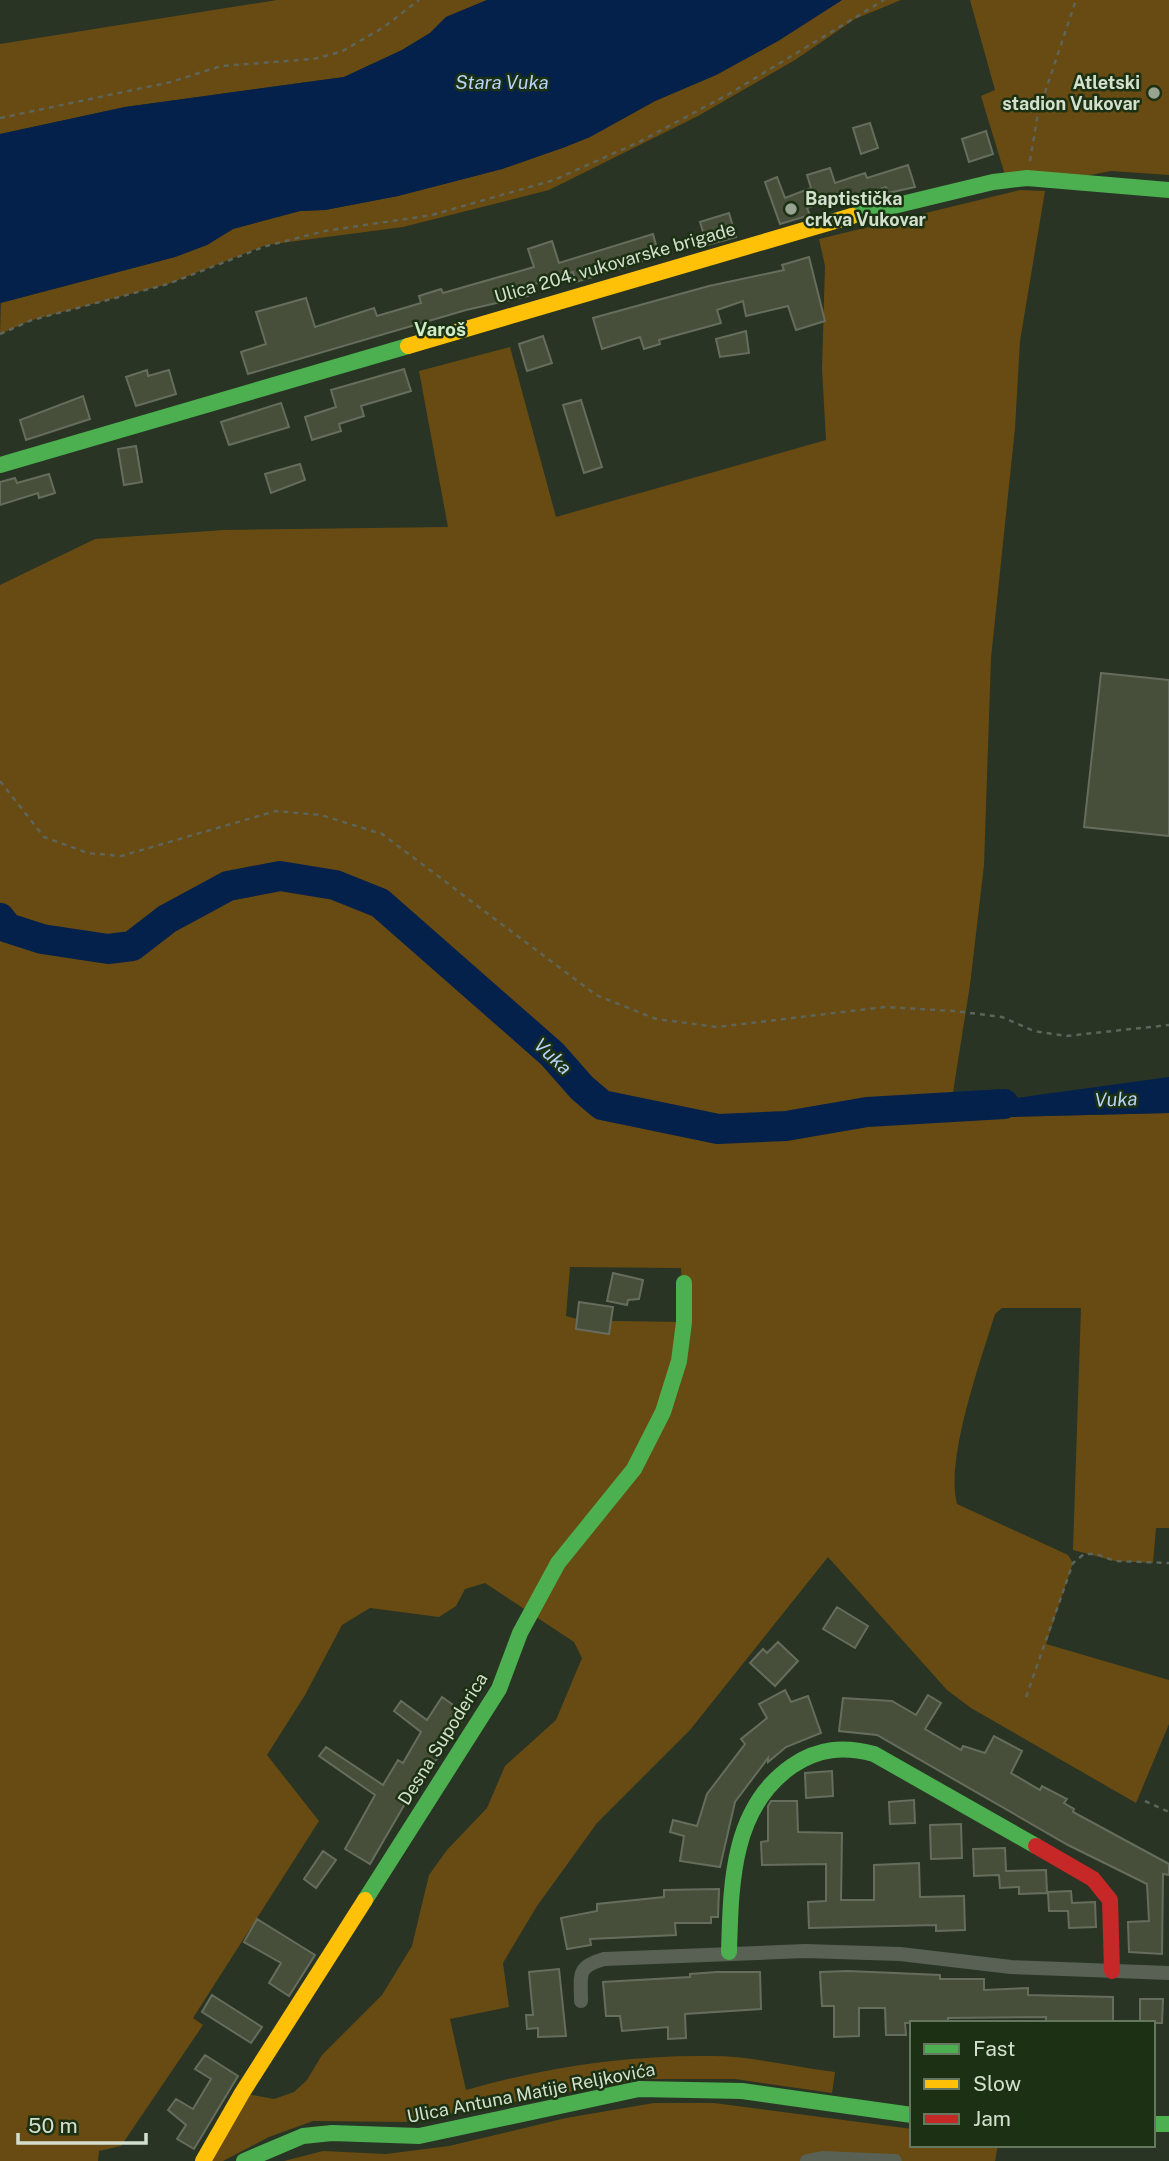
<svg xmlns="http://www.w3.org/2000/svg" width="1169" height="2161" font-family="'Public Sans',sans-serif">
  <rect width="100%" height="100%" fill="#293424"/>
  <path fill="#684b12" fill-rule="evenodd" d="M277,0H487L446,17L430,33L402,50L344,77L125,107L0,134V44Z
    M842,0H901L855,19L795,60L698,116L549,190L403,227L266,245L168,284L32,320L0,334L1,303L175,257L207,245L233,229L300,211L325,210L398,196L502,169L565,147L590,137L655,101L716,75L778,41Z
    M970,0H1169V175L1111,171L1075,178L1005,175L981,96L995,90Z
    M1020,190L1045,191L1020,341L1015,428L991,658L984,865L970,985L951,1105L1008,1117L1169,1113V1528H1156L1153,1563L1115,1561L1073,1550L1081,1308H1002L995,1314C981,1360 945,1459 957,1504L1068,1555L1073,1563L1046,1644L1169,1680V1724L1136,1803L971,1708L947,1690L828,1557L690,1730L597,1823L537,1906L503,1963L509,2007L450,2019L466,2090C545,2067 630,2055 711,2056C752,2056 794,2067 835,2072L832,2093L735,2079H640L405,2122L313,2121L269,2137L223,2161H203L242,2093L274,2099L294,2092L307,2080L322,2055L382,1995L412,1946L429,1875L447,1850L487,1808L505,1766L556,1720L582,1658L574,1642L485,1583L465,1589L456,1606L439,1617L370,1608L342,1625L305,1695L267,1755L319,1821L193,2018L203,2025L121,2146L99,2151L98,2161H0V585L95,539L224,530L448,527L419,371L510,347L556,517L826,440L822,369L825,266L819,239ZM570,1267L681,1268L684,1322L611,1321L608,1334L576,1329L577,1319L566,1316Z
    M654,2103H714L912,2129V2145H998L995,2161H284L323,2151L386,2154L449,2146L566,2118Z"/>
  <path fill="#04214c" d="M487,0H842L778,41L716,75L655,101L590,137L565,147L502,169L398,196L325,210L300,211L233,229L207,245L175,257L0,303V134L125,107L344,77L402,50L430,33L446,17Z
    M1169,1077V1113L1008,1117L964,1105Z"/>
  <g fill="none" stroke-linecap="round" stroke-linejoin="round">
    <path stroke="#04214c" stroke-width="30" d="M0,918L8,928L42,939L108,949L132,946L167,919L228,886L280,876L335,885L380,903L552,1054L582,1088L602,1105L718,1129L786,1126L867,1112L1004,1104"/>
  </g>
  <path fill="#474e39" stroke="#666d5d" stroke-width="2" d="M870,123L878,148L861,154L853,128Z
    M986,131L993,154L969,162L962,139Z
    M908,165L915,187L888,193L886,187L849,199L848,195L807,208L810,215L780,224L765,182L777,177L785,198L811,188L807,175L830,168L835,183L865,173L867,178Z
    M729,213L736,237L707,245L700,222Z
    M653,234L659,256L576,282L573,272L525,287L528,296L466,310L248,374L241,352L266,344L256,312L306,298L315,327L374,308L377,316L421,303L419,296L441,289L443,293L534,267L528,249L552,241L559,263Z
    M809,257L825,321L796,330L788,306L746,316L743,301L717,310L721,323L659,340L660,344L644,349L640,337L602,349L593,318L709,286L784,270L782,265Z
    M746,331L749,353L720,357L716,339Z
    M543,336L552,363L527,371L519,344Z
    M404,369L411,391L361,406L364,416L339,424L341,431L312,440L305,417L336,407L331,390Z
    M147,370L148,376L169,370L176,394L136,406L126,377Z
    M83,396L90,419L26,440L20,420Z
    M581,400L602,467L584,473L563,405Z
    M281,403L289,427L229,445L221,422Z
    M136,446L142,482L124,485L118,449Z
    M300,464L305,480L271,493L265,474Z
    M49,474L55,493L39,498L38,493L0,505V482L15,478L17,483Z
    M1101,673L1169,680V836L1084,827Z
    M613,1273L643,1280L639,1299L628,1300L627,1305L607,1301Z
    M579,1302L613,1307L609,1334L576,1329Z
    M837,1607L868,1626L855,1648L823,1629Z
    M778,1642L798,1661L775,1686L750,1663L763,1649L767,1653Z
    M785,1690L791,1702L808,1696L821,1733L786,1747L768,1762V1758L735,1802L720,1867L680,1861L684,1836L670,1832L673,1820L697,1826L707,1794L745,1744L741,1739L767,1718L759,1704Z
    M928,1695L941,1703L925,1729L961,1750L963,1746L985,1753L994,1736L1022,1751L1011,1773L1040,1790L1042,1786L1067,1799L1064,1803L1074,1809L1073,1812L1169,1864V1875L1163,1874L1162,1954L1129,1952L1128,1922L1149,1921L1147,1884L1068,1845L877,1735L839,1731L843,1698L892,1701L916,1715Z
    M442,1697L466,1714L432,1766L428,1764L370,1864L345,1849L375,1795L319,1756L326,1747L383,1785L398,1760L403,1763L421,1732L394,1711L401,1701L427,1720Z
    M832,1771L833,1796L806,1798L805,1773Z
    M914,1800L915,1823L890,1824L889,1802Z
    M771,1801H797L798,1832L842,1833L841,1900H874V1865L919,1863L920,1897L964,1896L965,1930L936,1931V1925L809,1928L808,1902L826,1901V1864L762,1865L761,1842L768,1841V1806Z
    M961,1824L962,1858L931,1859L930,1825Z
    M1005,1848L1006,1871L1046,1870L1047,1893L1019,1894V1887L1000,1888L999,1875L974,1876L973,1849Z
    M323,1851L336,1860L316,1888L304,1879Z
    M719,1889L718,1917H711V1923H675L676,1935L590,1939L591,1945L567,1949L561,1918L597,1911V1904L664,1897V1890Z
    M1071,1891L1072,1903L1095,1902L1096,1927L1069,1928L1068,1911H1049L1048,1892Z
    M257,1919L315,1955L289,1996L269,1983L281,1963L244,1942Z
    M559,1969L566,2036L538,2037V2028L527,2029L526,2015H533L529,1972Z
    M848,1971L940,1975V1979H984V1990L1028,1988V1995L1113,1997V2023H1046V2017L948,2018V2023H905L906,2035H886L885,2008H859V2036L834,2037V2006H822L820,1972Z
    M717,1972H760L761,2009L685,2014L686,2038L668,2039V2027L622,2031L620,2016H606L603,1982L690,1977V1974Z
    M212,1995L262,2027L251,2043L202,2012Z
    M1140,1999H1163L1162,2023H1140Z
    M205,2055L238,2076L194,2149L177,2139L186,2125L168,2110L176,2099L193,2109L211,2079L195,2069Z"/>
  <g fill="none" stroke-linecap="round" stroke-linejoin="round">
    <path stroke="#5d645a" stroke-width="2.5" stroke-dasharray="5 5" stroke-linecap="butt" d="M0,118L171,82L221,66L313,59L341,52L384,27L419,0
      M1030,161L1038,113L1076,0
      M0,334L32,320L168,284L266,246L325,231L432,215L554,180L639,142L729,94L884,0
      M0,781L44,837L88,853L121,856L276,811L321,815L382,834L596,995L656,1019L717,1027L885,1007L955,1011L1002,1017L1034,1031L1066,1036L1169,1025
      M1026,1697L1073,1563L1084,1554H1096L1115,1561L1169,1563
      M1145,1801L1169,1812"/>
    <path stroke="#586154" stroke-width="14" d="M581,2001C581,1974 576,1967 604,1959L805,1951L900,1954L1011,1967L1169,1973
      M807,2161L822,2158L895,2161"/>
    <path stroke="#4caf50" stroke-width="16" d="M852,216L993,182L1027,178L1169,190
      M0,465L408,346
      M365,1900L499,1689L520,1633L558,1563L634,1469L663,1412L679,1361L684,1322V1283
      M729,1952C731,1885 731,1808 792,1766C818,1748 844,1746 874,1754L1036,1846
      M1153,2124H1169
      M244,2161L303,2136L332,2133L419,2136L639,2089L742,2091L912,2115"/>
    <path stroke="#ffc107" stroke-width="16" d="M408,346L852,216
      M203,2161L242,2093L365,1900"/>
    <path stroke="#c62828" stroke-width="16" d="M1036,1846L1093,1879L1110,1900L1112,1971"/>
  </g>
  <g fill="#98a492" stroke="#1c3113" stroke-width="2.5">
    <circle cx="1154" cy="93" r="7"/>
    <circle cx="791" cy="209" r="7"/>
  </g>
  <g text-anchor="middle" stroke-width="5" stroke-linejoin="round" paint-order="stroke">
    <g font-size="18" font-weight="bold" fill="#d3e0ce" stroke="#1c3113" text-anchor="end">
      <text x="1140" y="89">Atletski<tspan x="1140" dy="21">stadion Vukovar</tspan></text>
      <text x="805" y="205" text-anchor="start">Baptistička<tspan x="805" dy="21">crkva Vukovar</tspan></text>
    </g>
    <g font-size="18" fill="#d3e0ce" stroke="#1c3113">
      <text transform="translate(615 263) rotate(-16)" y="6">Ulica 204. vukovarske brigade</text>
      <text transform="translate(443 1739) rotate(-58)" y="6">Desna Supoderica</text>
      <text transform="translate(531 2093) rotate(-11)" y="6">Ulica Antuna Matije Reljkovića</text>
    </g>
    <g font-size="19" font-style="italic" fill="#b9d4fb" stroke="#1c3113">
      <text x="502" y="89">Stara Vuka</text>
      <text transform="translate(553 1056) rotate(43)" y="7">Vuka</text>
      <text transform="translate(1116 1099) rotate(-2)" y="7">Vuka</text>
    </g>
    <g font-size="19" font-weight="bold" fill="#d1edc7" stroke="#1c3113">
      <text x="440" y="336">Varoš</text>
    </g>
  </g>
  <rect x="910" y="2021" width="245" height="126" fill="#1c3113" stroke="#65775e" stroke-width="2"/>
  <rect x="924" y="2044" width="35" height="10" fill="#4caf50" stroke="#65775e" stroke-width="2"/>
  <text x="973" y="2056" font-size="21" fill="#d3e0ce">Fast</text>
  <rect x="924" y="2079" width="35" height="10" fill="#ffc107" stroke="#65775e" stroke-width="2"/>
  <text x="973" y="2091" font-size="21" fill="#d3e0ce">Slow</text>
  <rect x="924" y="2114" width="35" height="10" fill="#c62828" stroke="#65775e" stroke-width="2"/>
  <text x="973" y="2126" font-size="21" fill="#d3e0ce">Jam</text>
  <path d="M18 2133v10h128v-10" fill="none" stroke="#d3e0ce" stroke-width="3.5"/>
  <text x="28" y="2133" font-size="21" fill="#d3e0ce" stroke="#1c3113" stroke-width="5" paint-order="stroke">50 m</text>
</svg>
